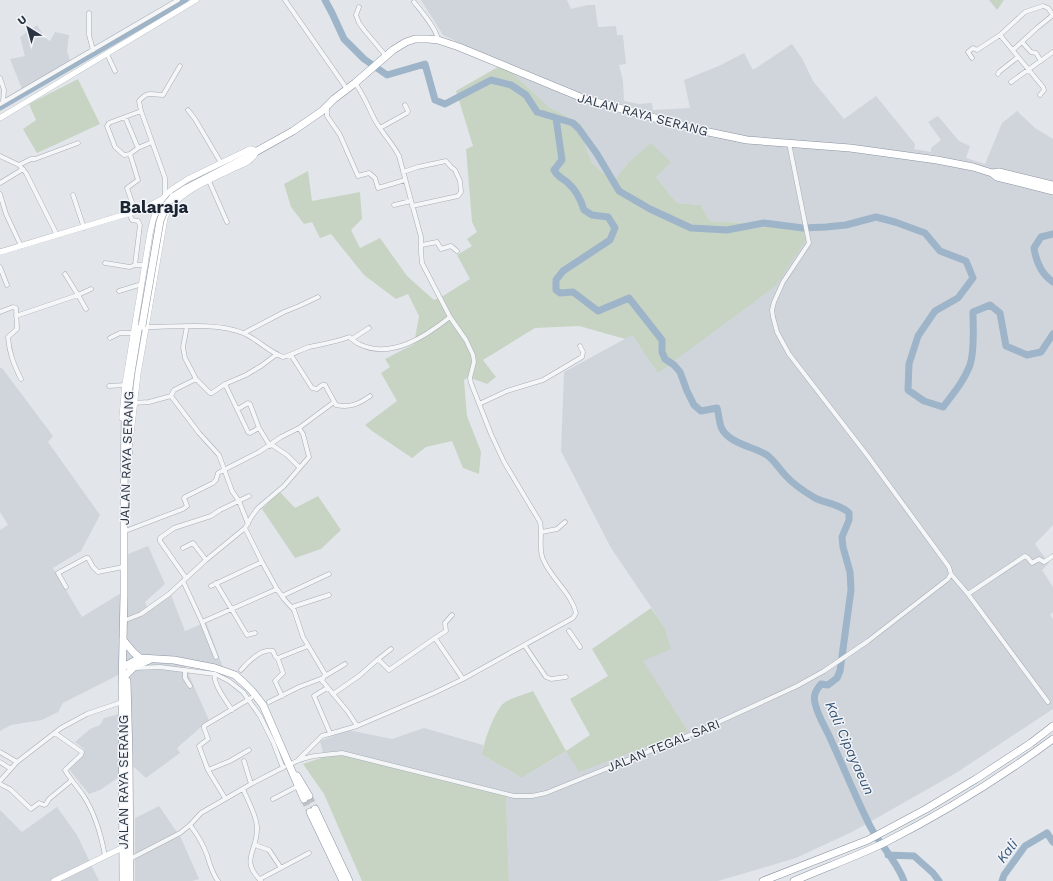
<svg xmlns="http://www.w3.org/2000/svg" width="1053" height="881" font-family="'Work Sans',sans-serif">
  <rect width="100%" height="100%" fill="#e2e6ea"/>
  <path fill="#d0d5dc" d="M421,0H567L571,9L587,5H595L598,27L616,26L617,35H623L626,64L619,65L623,81L624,101L639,104L652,103L653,110L690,108L684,80L721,65L744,53L753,70L792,44L803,60L813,81L844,119L876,96L915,144L914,149L931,152V148L941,140L928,122L938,116L959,141L970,146L966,158L985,164L1002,123L1017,111L1035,128L1053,139V525L1035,544L1049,563L1042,570L1053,587V612L1050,615L1053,619V709L956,773L854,831L796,858L718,881H509L506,796L346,755L324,757L320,741L348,730L392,739L424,728L483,745L482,755L522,778L566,751L688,731L642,661L664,626L611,548L561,451L564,372L632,335L658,372L802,226L710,221L701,205L677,203L656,177L627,164L613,183L592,163L585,144L582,124L549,107L503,64L443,35Z
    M37,25L45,38L50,41L55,32L69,35L67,51L71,64L22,89L10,59L25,56L20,37Z
    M0,368H2L53,436L48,442L100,515L81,551L53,568L82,617L121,593L123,556L148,546L165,584L145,602L148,610L171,595L185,631L206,622L224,670L184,664L209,720L177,748L180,753L146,778L134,767L100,790L89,794L68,768L85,750L75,742L90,729L100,725L104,718L123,713L122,673L63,703L58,712L42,720L11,725L0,731V530L8,525L0,512Z
    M159,806L181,838L199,879L192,881H135V818Z
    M57,807L77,835L99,881H0V810L22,832Z"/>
  <path fill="#c8d4c3" d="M989,0H1004L997,10Z
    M503,64L549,107L582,124L585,144L592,163L613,182L627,164L651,143L671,162L656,177L677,203L701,205L710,221L802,226L806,240L776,286L658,373L632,335L625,339L579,326L535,328L483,360L496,377L487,384L468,377L464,380L467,416L481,452L479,474L463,468L452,441L426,447L412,458L372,431L365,425L397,401L381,373L390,367L385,359L414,344L419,316L408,294L396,299L364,275L331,234L320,238L312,222L304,224L291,207L284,184L308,171L312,201L360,192L362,219L351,230L360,248L380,238L407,276L434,300L443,296L470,279L457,255L472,246L467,239L477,232L472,222L466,149L473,146L456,91Z
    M78,79L100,124L37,153L23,129L36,120L29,104Z
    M280,492L295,508L318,496L341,530L321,549L295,558L262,509Z
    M651,608L664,626L671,649L643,661L688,731L579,772L566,751L522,778L482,755C483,743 495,710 504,703C510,698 526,694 533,691L566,751L590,735L570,699L608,676L592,649Z
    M345,755L506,796L509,881H362L324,794L303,764L324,757Z"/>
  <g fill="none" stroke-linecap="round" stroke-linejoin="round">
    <path stroke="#9eb5c9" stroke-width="7" d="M325,0L332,13L344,39L364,59L387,75L425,64L435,100L445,104L491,80L511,85L526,95L537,112L573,123L579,129L597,154L619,191L650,209L691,228L727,230L764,223L803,228L826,227L846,225L876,217L895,222L925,233L940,251L966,261L973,278L958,298L935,311L918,336L909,364L908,390L924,401L943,407C953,394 964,381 970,365C975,350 973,328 973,312L990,305L1000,313L1006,346L1027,355L1041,352L1053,334
      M0,107L185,0
      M556,118L562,160L554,170C559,179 562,177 568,183C576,190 581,200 584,210L592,215L608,217L615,228L610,240L563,271L556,280V290L560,293L573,292L598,311L629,298L662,340V352L665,359L674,365L680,372L687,391L694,405L701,411L717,408C719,414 719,424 722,429C730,444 755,447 767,455C775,461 779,469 786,476C794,485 805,492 815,498C825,503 842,505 849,513V520L842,537L843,547L850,572L851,590L840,671L837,678L828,685L821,684C816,690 813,695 815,703C818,717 826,728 831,740C844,768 856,798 870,826C880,845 897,861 904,881
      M1053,234L1041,237L1034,248C1036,261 1041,274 1053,282
      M888,855L914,856L933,873L939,881
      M1002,881L1004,875L1025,846L1047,833L1053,842"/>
    <path stroke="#bdc2c8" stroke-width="7" stroke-dasharray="7 3.5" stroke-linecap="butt" d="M309,796L315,809
      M304,799L310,812"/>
    <g stroke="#a7adb4" stroke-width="5">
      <path id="street" d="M285,0L347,89
        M414,2C421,11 437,29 438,40
        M359,7L356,15L359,23L365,31L386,56
        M89,13V35L93,50
        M1000,35L1043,87L1044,90L1040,95
        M1022,42L1031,52L1036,53L1041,61
        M1013,50L1037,28L1053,15
        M107,54L115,71
        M972,58L968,52L973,48L977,50L1000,35L1025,12L1043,6L1048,8L1053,15
        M998,74L999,72L1018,57
        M0,78L4,90L3,102
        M1011,82L1053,52
        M0,104L178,0
        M327,107V116L340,135L358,176L369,173L375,178L378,188L405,180
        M188,110L195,119L221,163
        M141,111L165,178V196
        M125,117L138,148
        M380,128L407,113L408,111L405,105
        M130,154L138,148L152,142
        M0,156L19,165L26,173L57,235
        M19,165L31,159H35L78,143
        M403,172L418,167L446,161L451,167L455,170L460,181L461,192L458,196L412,206
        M209,181L227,222
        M0,183L23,169
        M0,194L6,214L21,246
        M73,195L84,228
        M394,205L411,201
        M135,211L127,188L138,180L130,154L124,155L115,147L107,126L109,123L141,111L139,101C149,90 150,95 163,95L180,66
        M129,213L132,220L138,221L140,225L135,265
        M422,245L437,242L441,249L451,246L457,251
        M105,263L130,267L135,265H146
        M0,267L7,285
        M65,274L78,295L91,289
        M119,291L142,284
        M0,312L13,307L16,308L17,329L8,337C9,353 14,365 21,379
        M16,316L78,295L86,309
        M187,326L183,347L185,358L196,379L174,390L171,396L199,433L219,455L232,491L239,501L248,524
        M146,327C174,327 217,322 243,333C257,339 269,352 283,357C292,355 300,350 309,347C323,344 336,342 349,337C352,339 356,343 359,344C391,360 426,336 450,317
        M244,333L284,312L299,306L318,297
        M110,338L120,333H134
        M352,339L369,328
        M291,355L312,388L317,389L322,385H325L336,405C350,408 359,404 370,396
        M196,379L210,393H212L225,384L246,375L261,366L277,354
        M225,384L248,432L250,433L259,428
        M109,386L125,385
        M134,403L149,402L171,396
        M479,404L507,391L543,380L582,357L583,352L580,346
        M238,409L248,403L250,404L259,428L270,446
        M272,445L287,455L299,467
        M245,528L262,562L277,589L284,599L294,610L303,637L325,674L322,681L324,683L348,712L357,726
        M128,530L183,509L187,506L184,498L185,497L213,483L216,480L218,473L259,452L281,437L299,428
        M542,532L557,529L565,522
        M183,548L193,543L206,560
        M951,574L968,594L1048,702
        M186,578L160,541V538L174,528L211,516L220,510L249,496
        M183,581L202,622L277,589
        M216,583L247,635L255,633
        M211,586L262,562
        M66,587L58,573L86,558H88L93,567L98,572L123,567
        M968,594L1025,556L1028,558L1032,563L1039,559L1044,562L1053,556
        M282,596L329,574
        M292,607L329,595
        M123,621L141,614L169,594L206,560L245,528L252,516L258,508L284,486L309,457L303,434L299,428L334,402
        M202,622L216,657
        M569,631L580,647
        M435,638L446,631L445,623L452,615
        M525,646L546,677L551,679L566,677
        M278,658L308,646
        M377,660L391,649
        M135,668L160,667L215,674L229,681L243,692L260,716L273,742L283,768
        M185,670V678L190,686
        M241,670C248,662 261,648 273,651L275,656L278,659L283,673L275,681L282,696
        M215,674C212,683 227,702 232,710
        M325,676L345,664
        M327,688L314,696L330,733
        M333,694L359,676L377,660L380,661L389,670L435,638L463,679
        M269,702L299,687L323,678
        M55,733L82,752L81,755L65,770C70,779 77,786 83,795C95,813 101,834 105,856
        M0,752L17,762
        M298,760L322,736L357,726L434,693L463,679L573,618L576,613C571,592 551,579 543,559C538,548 543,534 540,522L504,462L491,434L471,383L470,378L474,362L473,355L466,340L450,317L422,263L421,252V237L399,156C393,144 383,134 376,122C369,109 364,95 355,83
        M244,761L251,784
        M0,762L11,769
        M291,764C306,755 325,755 342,753L514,796H532L546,793L697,732L797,686L824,671L868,641L948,579L951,574L949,567L867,455L789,354L777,332L773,317L772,310L774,302L783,282L809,243L789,143
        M208,770L230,761L249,750
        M0,781L17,762L61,728L87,714L122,702
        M0,784L10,789L31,809L39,803L44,805L46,804L49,799L72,780
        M243,789C248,801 256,814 257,827C258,852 239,859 261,881
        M225,798L208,770L199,746L208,739L204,728V726L251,698
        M273,799L298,786
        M190,825C197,834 203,844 207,855C210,865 212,873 218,881
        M255,845L269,850L281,868
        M130,859L180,833L190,825L201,813L251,784L284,767
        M260,879L309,853"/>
    </g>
    <g stroke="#a7adb4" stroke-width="6">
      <path id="secondary" d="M0,118L196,0
        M143,209L162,199
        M0,252L143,209L158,213
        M122,418L125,385L150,233L153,220L159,205L165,196L171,190L188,179L246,151L250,149L254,150
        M131,433L138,373L165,217C177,191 209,181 234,168C242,165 253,161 256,152
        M54,881L126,846"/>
    </g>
    <g stroke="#8a93a1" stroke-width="8">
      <path id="highway" d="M992,173L999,172L1053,185
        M173,197L187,188L243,159L293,131L322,111L334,99L355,83L393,50L406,42L415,39H428L438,40L459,47L585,99L699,130L747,140L850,148L937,160L973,167L992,173L997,177L1053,191
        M129,452V429
        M123,640L134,653L140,658L174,660L215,668L235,675L243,682L252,691L263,705L304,799
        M123,667L140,658
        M126,675L135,666L149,660
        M127,681L129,757L130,881
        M297,776L309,796
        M315,809L349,881
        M310,812L343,881
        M123,881L122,687L124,596V496L125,417L131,373L139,325
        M763,881L868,840L926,809L976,779L1031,743L1053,726
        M794,881C824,868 855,857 884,843C943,813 1000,778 1053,739"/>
    </g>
    <use href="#street" stroke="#f5f6f8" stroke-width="4"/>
    <use href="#secondary" stroke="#fff" stroke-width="5.5"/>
    <use href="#highway" stroke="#fff" stroke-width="7"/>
    <g stroke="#8a93a1" stroke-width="8" stroke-linecap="butt">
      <path id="highway-bridge" d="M142,326L160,221L167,204L173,197"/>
    </g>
    <use href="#highway-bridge" stroke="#fff" stroke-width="7"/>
  </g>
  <g text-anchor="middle" stroke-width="3" stroke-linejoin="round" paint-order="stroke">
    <g font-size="13" fill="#2a3442" stroke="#f2f4f8">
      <text transform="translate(643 114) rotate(15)" y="5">JALAN RAYA SERANG</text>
      <text transform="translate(126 458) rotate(-88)" y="5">JALAN RAYA SERANG</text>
      <text transform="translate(663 745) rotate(-22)" y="5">JALAN TEGAL SARI</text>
      <text transform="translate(123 782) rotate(-90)" y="5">JALAN RAYA SERANG</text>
    </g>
    <g font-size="14" font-style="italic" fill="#355475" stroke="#f2f4f8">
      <text transform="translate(850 748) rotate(66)" y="5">Kali Cipayaeun</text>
      <text transform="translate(1007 851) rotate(-53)" y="5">Kali</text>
    </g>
    <g font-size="17" font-weight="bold" fill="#1c2533" stroke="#f2f4f8">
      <text x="154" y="213">Balaraja</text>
    </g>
  </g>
  <g transform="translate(28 28) rotate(323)" stroke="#f2f4f8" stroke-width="3" paint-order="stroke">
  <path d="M0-3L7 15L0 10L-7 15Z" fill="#2a3442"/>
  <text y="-6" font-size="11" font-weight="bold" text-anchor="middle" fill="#2a3442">U</text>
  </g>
</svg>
